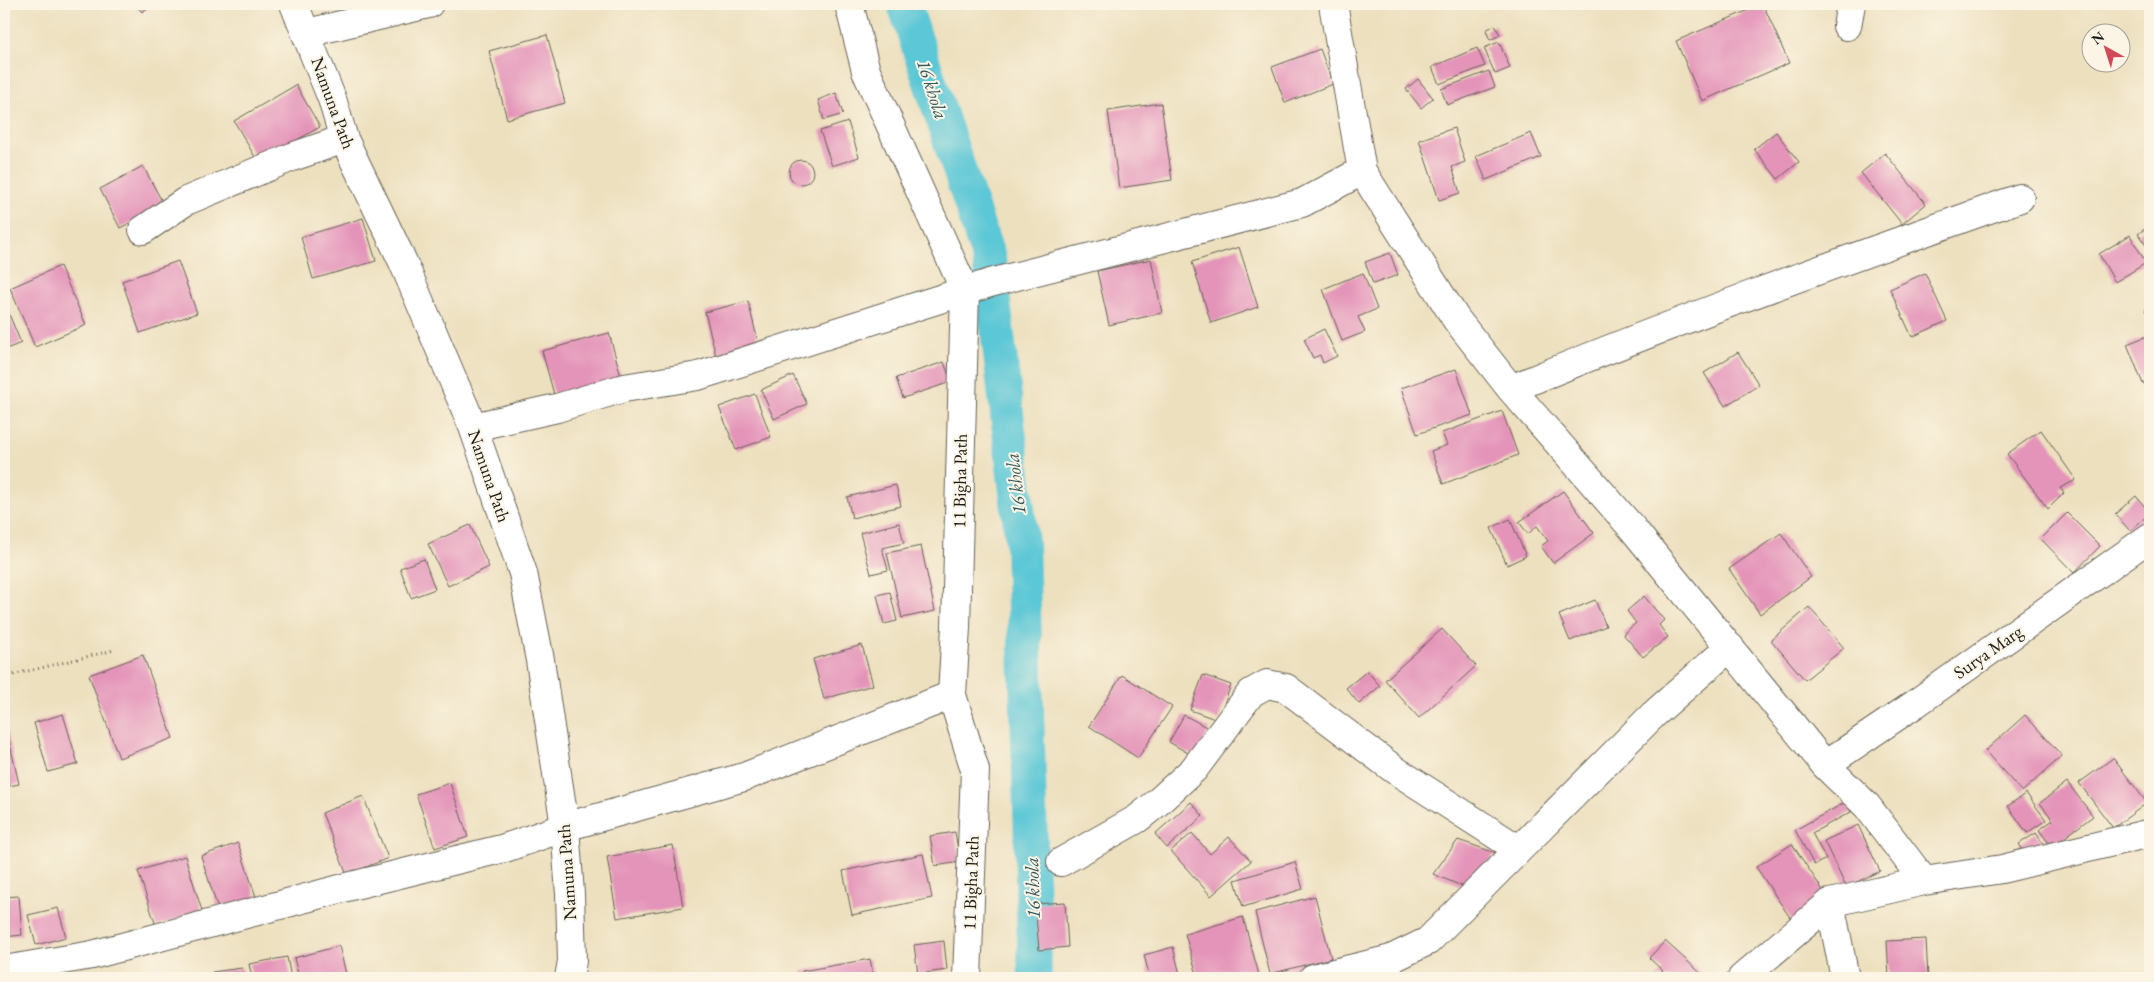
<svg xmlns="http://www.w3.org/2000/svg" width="2154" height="982" font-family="'EB Garamond',serif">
  <rect width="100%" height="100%" fill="#fcf5e5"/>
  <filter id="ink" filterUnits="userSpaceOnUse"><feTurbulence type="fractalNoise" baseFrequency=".02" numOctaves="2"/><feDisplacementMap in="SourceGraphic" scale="10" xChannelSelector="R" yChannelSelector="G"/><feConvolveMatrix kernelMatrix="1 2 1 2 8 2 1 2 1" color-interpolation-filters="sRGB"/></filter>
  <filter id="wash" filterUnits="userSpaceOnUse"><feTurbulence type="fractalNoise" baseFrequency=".0096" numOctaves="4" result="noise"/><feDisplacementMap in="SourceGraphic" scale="20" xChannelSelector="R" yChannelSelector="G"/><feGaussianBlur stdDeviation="1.12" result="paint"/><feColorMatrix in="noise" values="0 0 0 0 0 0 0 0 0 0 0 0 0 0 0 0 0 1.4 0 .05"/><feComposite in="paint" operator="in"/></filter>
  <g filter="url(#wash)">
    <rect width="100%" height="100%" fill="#ede0bf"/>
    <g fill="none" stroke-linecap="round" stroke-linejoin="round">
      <path stroke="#5cc7d6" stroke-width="34" d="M904,4L989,259L1022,543L1035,978"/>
    </g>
    <g id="blocks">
      <path fill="#e494b9" d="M135,4H153L142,12Z
        M1763,4L1789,63L1702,101L1676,41Z
        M1495,25L1500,35L1490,40L1486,30Z
        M547,35L565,103L507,119L489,51Z
        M1499,42L1510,68L1495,74L1484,48Z
        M1477,48L1485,66L1439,84L1432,67Z
        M1320,49L1333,84L1285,103L1272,67Z
        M1489,71L1495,87L1447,105L1441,89Z
        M1418,79L1433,98L1421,108L1406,89Z
        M296,85L320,127L258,162L234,121Z
        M836,93L843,114L824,120L818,100Z
        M1161,103L1172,180L1119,188L1108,111Z
        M848,122L859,157L832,166L820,131Z
        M1454,128L1465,162L1452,167L1460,193L1439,200L1419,140Z
        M1776,132L1799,162L1778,179L1754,149Z
        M1531,133L1541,157L1486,180L1476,156Z
        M1885,153L1926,204L1902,224L1861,173Z
        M789 172a12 12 0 1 1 24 0a12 12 0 1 1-24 0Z
        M143,166L164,205L120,228L100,189Z
        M363,218L376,261L313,279L301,237Z
        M2150,225V251L2138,234Z
        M2130,235L2146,263L2115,282L2099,254Z
        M1239,247L1258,307L1211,323L1192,262Z
        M1390,253L1398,275L1373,284L1365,262Z
        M1151,259L1162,313L1109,325L1097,271Z
        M178,261L197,313L140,333L122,281Z
        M60,266L86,325L35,347L10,288Z
        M1363,273L1377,309L1358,317L1365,332L1342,341L1323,289Z
        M1925,273L1947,321L1912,337L1890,289Z
        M748,301L759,346L716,356L705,312Z
        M4,302L21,343L4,350Z
        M2150,306V319L2145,310Z
        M1324,329L1337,356L1323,363L1320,355L1313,358L1304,339Z
        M609,333L622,380L555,398L542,351Z
        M2150,335V381L2143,384L2127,344Z
        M1738,352L1759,385L1725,406L1704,373Z
        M944,362L951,382L903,398L896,378Z
        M1456,369L1472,415L1417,434L1401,388Z
        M793,375L807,404L774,419L761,390Z
        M755,394L771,437L736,450L719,407Z
        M1502,411L1518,455L1443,484L1431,451L1447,445L1442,433Z
        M2041,430L2076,480L2060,488L2064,493L2048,509L2007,454Z
        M896,485L901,506L852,518L847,497Z
        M1563,491L1594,533L1553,563L1541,546L1548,541L1537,526L1528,534L1519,522Z
        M2136,496L2150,513L2130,531L2115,514Z
        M2067,513L2100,546L2074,573L2041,539Z
        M1510,519L1526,556L1507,565L1491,528Z
        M899,523L904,543L882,548L888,570L871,574L860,533Z
        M470,525L489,567L448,586L428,544Z
        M1781,533L1811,577L1760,614L1729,569Z
        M921,546L935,611L902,618L887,553Z
        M424,559L435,589L411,598L400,568Z
        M890,592L897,621L884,624L877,595Z
        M1644,596L1664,620L1659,625L1668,637L1643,657L1623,634L1636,623L1627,611Z
        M1595,600L1606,626L1570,641L1559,615Z
        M1809,607L1844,648L1805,680L1771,640Z
        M1442,629L1476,666L1419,718L1385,680Z
        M862,645L873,685L824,699L813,659Z
        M143,655L173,738L119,758L89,675Z
        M1367,671L1380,686L1359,704L1346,688Z
        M1122,675L1172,707L1138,758L1089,726Z
        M1203,675L1231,685L1218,720L1190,710Z
        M63,714L78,764L48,772L34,723Z
        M1184,715L1210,729L1195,757L1169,742Z
        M2025,715L2062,756L2022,792L1985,751Z
        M7,731L19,784L4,787V732Z
        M2113,758L2147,803L2113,828L2079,783Z
        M2067,782L2093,816L2052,847L2039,830L2053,820L2040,803Z
        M450,783L468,837L435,848L416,794Z
        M2026,793L2046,820L2027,833L2008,806Z
        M363,796L388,858L347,875L322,813Z
        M1191,802L1203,816L1167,848L1155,834Z
        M1846,802L1851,812L1812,833L1826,859L1814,865L1795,830Z
        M1858,825L1880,871L1846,887L1824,841Z
        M955,832L960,862L935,866L930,836Z
        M1192,833L1210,854L1229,837L1251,861L1211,896L1171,851Z
        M2036,833L2044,845L2027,856L2019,844Z
        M1458,840L1496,853L1464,887L1433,874Z
        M238,843L258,903L217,906L201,856Z
        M1792,844L1828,898L1793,922L1756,867Z
        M673,845L683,907L617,918L607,857Z
        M923,854L932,898L852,915L843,871Z
        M185,856L202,911L156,926L138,871Z
        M1295,862L1303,889L1243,907L1235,880Z
        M19,896L22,935L4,937V897Z
        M1315,896L1331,958L1270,974L1255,912Z
        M1065,902L1068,947L1039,950L1035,904Z
        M58,908L66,937L36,945L28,915Z
        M1243,917L1259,975L1248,978H1198L1185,934Z
        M1926,939L1928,978H1889L1887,941Z
        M944,941L947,970L918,974L914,945Z
        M1665,941L1706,978H1656L1663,971L1649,958Z
        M339,946L347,978H299L294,958Z
        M1173,947L1181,978H1150L1144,955Z
        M287,957L291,978H252L249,964Z
        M870,959L874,978H803L802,971Z
        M242,968L244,978H212V972Z"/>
    </g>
  </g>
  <g filter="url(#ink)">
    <use href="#blocks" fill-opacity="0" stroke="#656155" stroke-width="1"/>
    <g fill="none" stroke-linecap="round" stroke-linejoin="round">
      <g stroke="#656155" stroke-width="30">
        <path id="street" d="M294,4L332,99L344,139L403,262L473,427L523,573L540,660L565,827L570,894L572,961L569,978
          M849,4L866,71L965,291L956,627L952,695L975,770L967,978
          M1333,4L1362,171L1456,319L1511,389L1633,529L1825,765L1867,806L1924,881L1830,903L1742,978
          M1847,26L1851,4
          M307,33L429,4
          M143,230L186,201L292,157L344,139
          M1511,389C1679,319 1849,259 2020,198
          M473,427L557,408L624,388L698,376L990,283L1302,203L1362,171
          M1825,765L1915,704L2150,537
          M1061,862L1137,819L1157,803L1194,769L1251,693L1267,684L1286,688L1395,770L1518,849
          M1924,881L2002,869L2150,833
          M1830,903L1845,978
          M4,970L92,955L351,886L505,848L565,827L744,777L952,695
          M1313,978L1391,959L1428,941L1653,715L1730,647"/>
      </g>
      <path stroke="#656155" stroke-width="3" stroke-dasharray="1 4" stroke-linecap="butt" d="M4,677L114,650"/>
      <use href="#street" stroke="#fff" stroke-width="28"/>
    </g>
  </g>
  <g text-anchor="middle" stroke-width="4" stroke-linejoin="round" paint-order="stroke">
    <g font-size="18" fill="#1c1c1c" stroke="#fcf5e5">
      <text transform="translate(333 103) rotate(70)" y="6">Namuna Path</text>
      <text transform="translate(489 476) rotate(71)" y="6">Namuna Path</text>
      <text transform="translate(960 481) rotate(-89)" y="6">11 Bigha Path</text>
      <text transform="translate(1988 652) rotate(-35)" y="6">Surya Marg</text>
      <text transform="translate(567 872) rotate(-94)" y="6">Namuna Path</text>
      <text transform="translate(971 883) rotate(-88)" y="6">11 Bigha Path</text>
    </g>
    <g font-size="19" font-style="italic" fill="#32585d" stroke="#fcf5e5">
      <text transform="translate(933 89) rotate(72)" y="7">16 khola</text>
      <text transform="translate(1015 484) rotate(-97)" y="7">16 khola</text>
      <text transform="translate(1032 888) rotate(-92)" y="7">16 khola</text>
    </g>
  </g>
  <rect width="2154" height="982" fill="none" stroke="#fcf5e5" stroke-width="20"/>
  <g transform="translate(2106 48) rotate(321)"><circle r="24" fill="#fcf5e5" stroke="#a29e95"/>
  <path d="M0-4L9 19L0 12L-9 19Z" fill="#d1495b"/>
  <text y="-8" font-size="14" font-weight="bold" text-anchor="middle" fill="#1c1c1c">N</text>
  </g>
</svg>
